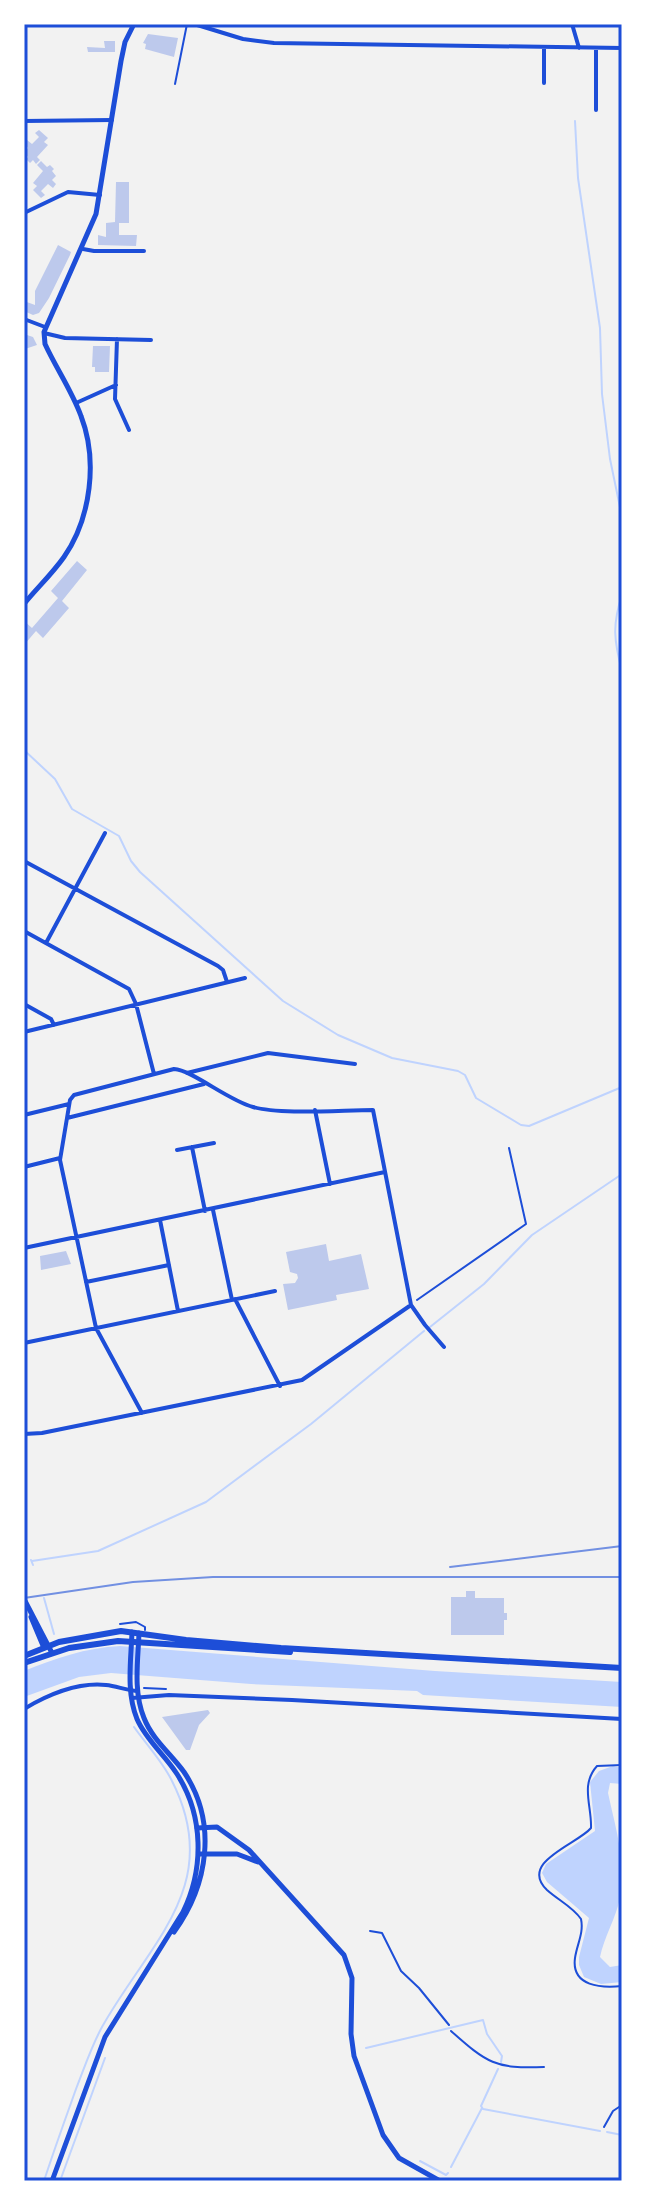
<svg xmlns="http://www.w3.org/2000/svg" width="646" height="2205" font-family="'Libre Baskerville',serif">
  <rect width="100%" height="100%" fill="#f2f2f2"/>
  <path fill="#bfd3fe" d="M120,1646L435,1671L622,1682V1707L423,1695L417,1691L251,1684L111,1673L79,1677L24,1697V1671C56,1658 85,1648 120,1646Z
    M613,1766L622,1768V1784L610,1783L608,1793C615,1826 627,1863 620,1898C616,1918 604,1937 600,1957L610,1967L622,1965V1982L601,1984L584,1977L579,1965V1957L589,1918L547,1882L542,1873L546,1864L595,1831L590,1782L599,1771Z"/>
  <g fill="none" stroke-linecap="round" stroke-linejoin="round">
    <path stroke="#bfd3fe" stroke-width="2" d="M575,121L578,178L600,328L602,394L610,459L622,517
      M622,595C612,625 614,641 622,671
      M24,750L55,779L72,809L119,836L131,861L140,872L283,1001L338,1035L392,1058L458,1071L465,1075L476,1098L521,1125L529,1126L622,1087
      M430,1327L484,1284L532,1235L622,1174
      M31,1560L33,1565
      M32,1561L98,1551L206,1502L311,1424L424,1331
      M44,1598L54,1634
      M366,2048L483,2020L487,2034L502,2056L501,2062
      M498,2069L481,2106L483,2109L600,2131
      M607,2132L622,2135
      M420,2161L446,2175L448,2173
      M451,2167L482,2108
      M44,2181C54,2150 65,2120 76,2089C84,2069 91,2047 102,2027C149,1943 225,1885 172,1781C163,1762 146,1744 134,1727
      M60,2181L105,2058"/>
  </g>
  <path fill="#bdc9ec" d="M148,34L178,38L174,57L145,49L146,44L143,43Z
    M104,41H115V52H88L87,47L105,48Z
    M39,130L48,138L44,142L48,145L37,157L40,160L36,164L33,160L30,163L26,159L28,157L24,152L28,148L24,143L27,140L32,144L39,137L35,133Z
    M41,161L47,167L50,165L54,169L52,171L56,176L52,180L56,184L53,188L48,184L41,191L45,195L41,198L33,190L37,186L33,183L43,171L37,165Z
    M116,182H129V223H119V235H137L136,246L98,245V235L106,237V223L115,222Z
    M58,245L71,252L70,255L49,298L39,313L33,315L24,311V301L35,305V291Z
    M24,334L33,337L37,345L25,349Z
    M93,346H110L109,372H95V367H92Z
    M77,561L87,570L62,601L69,608L43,638L36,631L24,645V621L32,628L58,598L51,591Z
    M326,1244L329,1261L361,1254L369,1289L336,1295L337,1300L288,1310L283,1284L295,1283L298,1278L297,1274L290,1272L286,1252Z
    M66,1251L71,1264L41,1270L40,1256Z
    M466,1591H475V1598H504V1613H507V1620H504V1635H451V1597H466Z
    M208,1710L210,1713L199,1725L190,1750H186L162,1717Z"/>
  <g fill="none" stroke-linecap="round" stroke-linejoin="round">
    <path stroke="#1d4ed8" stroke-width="2" d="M417,1300L526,1224L509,1148
      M120,1624L136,1622L145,1627V1630
      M144,1688L166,1689
      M622,1765L597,1766C580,1785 592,1806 591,1828C578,1844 518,1862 547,1890C558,1900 573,1907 581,1919C584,1933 577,1944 575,1958C571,1987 602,1988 622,1986
      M370,1931L382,1933L401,1971L419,1988L449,2025
      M451,2031C487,2063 495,2069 544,2067
      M604,2127L613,2111L622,2105"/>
    <path stroke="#1d4ed8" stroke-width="2" d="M175,84L187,24"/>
    <path stroke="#1d4ed8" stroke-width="4" d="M194,24L243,39L274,43L622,48
      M572,24L579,48
      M544,47V83
      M596,110V48
      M24,121L112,120
      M24,213L68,192L100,195
      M83,249L94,251H144
      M24,319L45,327
      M44,333L65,338L151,340
      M117,339L115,399L129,430
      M76,403L116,385
      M24,861L218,966L223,970L227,982
      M24,931L129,989L136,1004L154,1074
      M46,943L105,833
      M24,1004L51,1019L54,1025
      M24,1032L245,978
      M187,1073L268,1053L355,1064
      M315,1110L330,1184
      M24,1115L69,1104
      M67,1118L204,1084
      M192,1147L205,1211
      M177,1150L214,1143
      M24,1167L60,1158
      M213,1210L232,1300
      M160,1220L178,1311
      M24,1248L385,1172
      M86,1282L169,1265
      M235,1299L280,1386
      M24,1343L275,1291
      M142,1413L96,1328L60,1160L70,1100L74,1095L174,1069C192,1070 229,1101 253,1107C279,1115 342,1110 373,1110L411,1305L425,1325L444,1347
      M24,1434L42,1433L302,1380L411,1305
      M132,1698L169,1695L292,1700L622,1719
      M24,1709C47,1695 78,1682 106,1685C117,1686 127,1691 138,1691"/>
    <path stroke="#1d4ed8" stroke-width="5" d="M24,604C37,588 52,574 64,557C91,518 98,460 81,416C72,391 56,368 45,344L44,332L96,214L121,61L125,42L134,24
      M24,1599L52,1653
      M31,1617L44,1648
      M197,1828L217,1827L249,1850L344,1955L352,1978L351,2034L354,2056L383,2135L399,2158L440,2181
      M199,1854H237L258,1862"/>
    <path stroke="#1d4ed8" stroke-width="5" d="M139,1633C138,1661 133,1691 144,1718C152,1739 171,1754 184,1772C218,1823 208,1885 174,1932
      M52,2181L105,2037L183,1912C204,1869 204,1816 177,1774C165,1755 146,1740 137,1719C126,1692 131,1661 132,1632"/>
    <path stroke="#1d4ed8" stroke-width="6" d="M24,1656L59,1642L121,1631L186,1640L281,1648L622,1668
      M24,1663L69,1648L118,1641L290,1652"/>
    <path stroke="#7290e2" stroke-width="2" d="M450,1567L622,1546
      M24,1598L133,1582L213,1577H622"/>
  </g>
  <rect width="646" height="2205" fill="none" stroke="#ffffff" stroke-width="52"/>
  <rect x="26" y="26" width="594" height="2153" fill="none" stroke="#1d4ed8" stroke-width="3"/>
</svg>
